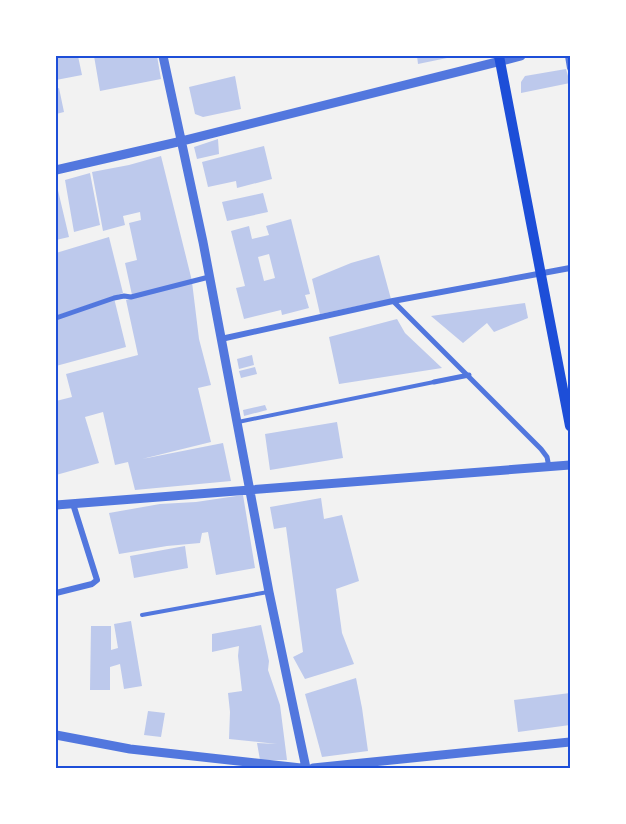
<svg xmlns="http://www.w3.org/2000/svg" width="626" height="824" font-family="Literata,serif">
  <rect width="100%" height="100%" fill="#f2f2f2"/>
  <path fill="#bdc9ec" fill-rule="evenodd" d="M65,56H78L82,75L56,80V57Z
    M94,56H157L161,79L100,91Z
    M417,56H447V58L418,64Z
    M566,69L570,83L521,93V82L525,76Z
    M235,76L241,109L203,117L195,114L189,87Z
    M59,88L64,112L56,114V89Z
    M218,139L219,154L197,159L194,147Z
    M264,146L272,179L237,188L236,181L208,187L202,162Z
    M161,156L192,281L132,295L125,263L137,260L129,223L141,220L140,212L123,216L125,225L103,231L92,172L129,165Z
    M90,173L100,225L74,232L65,180Z
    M56,182L69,237L56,240Z
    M263,193L268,212L227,221L222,202Z
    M291,219L310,294L305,295L309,308L282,315L281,310L244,319L236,288L245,286L231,231L249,226L252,239L269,235L266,226ZM269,254L275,278L264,281L258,257Z
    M109,237L123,293L56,316V253Z
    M379,255L391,299L320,314L312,279L351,263Z
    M192,282L199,339L211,385L198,388L211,442L142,459L223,443L231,481L135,490L128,462L115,465L103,412L85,417L99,463L56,475V401L72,397L66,374L138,355L126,300Z
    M114,298L126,347L56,366V318Z
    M525,303L528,318L494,332L487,323L463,343L431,316Z
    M397,319L405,333L442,368L339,384L329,337Z
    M252,355L254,365L239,369L237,359Z
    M255,367L257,374L241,378L239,371Z
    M265,405L267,410L244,416L243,410Z
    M337,422L343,458L270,470L265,434Z
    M243,495L255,568L216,575L208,532L202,533L200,543L167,546L119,554L109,513L160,504L196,502Z
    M321,498L324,519L342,515L359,581L336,589L342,633L354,664L305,679L293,657L303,652L286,527L274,529L270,507Z
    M185,546L188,568L134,578L130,556Z
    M131,621L142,686L124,689L120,664L110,667V690H90L91,626H111V650L118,648L114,624Z
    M261,625L269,661L268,670L280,705L287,760H260L257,743L277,744L229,739L230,712L228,693L242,691L238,656L239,646L212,652V634Z
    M356,678L362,708L368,751L322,757L305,694Z
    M570,693V725L518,732L514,700Z
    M148,711L165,713L161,737L144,735Z"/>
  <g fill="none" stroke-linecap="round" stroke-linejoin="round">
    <path stroke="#5277de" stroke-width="4" d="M238,422L434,382
      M142,615L268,592"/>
    <path stroke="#5277de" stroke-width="5" d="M393,301L541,449L547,457L549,467
      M56,318L114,298L124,296L131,297L209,277
      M434,382L469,375"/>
    <path stroke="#5277de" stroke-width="6" d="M568,56L570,68
      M221,339L393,301L570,268
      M56,593L92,584L97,580L73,504"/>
    <path stroke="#5277de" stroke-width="9" d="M163,56L203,242L269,592L306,768
      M56,170L182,141L521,56
      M56,505L570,465
      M56,735L130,749L301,768
      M313,768L570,742"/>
    <path stroke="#1d4ed8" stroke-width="10" d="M499,56L570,426"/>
  </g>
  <rect width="626" height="824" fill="none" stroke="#ffffff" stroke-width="114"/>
  <rect x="57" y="57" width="512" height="710" fill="none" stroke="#1d4ed8" stroke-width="2"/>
</svg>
